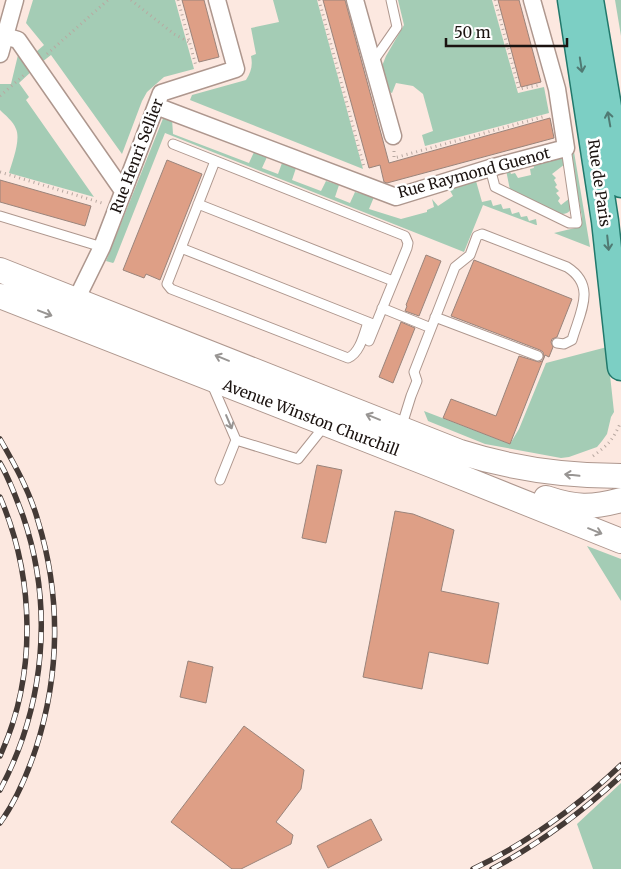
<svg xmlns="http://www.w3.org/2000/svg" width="621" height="869" font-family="Merriweather,serif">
  <rect width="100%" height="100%" fill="#fce8e0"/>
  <path fill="#a4ccb5" d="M33,0H175L194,69L164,77L147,92L142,101L122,154L51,55L42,62L36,52L44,45L26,23Z
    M273,0H317L363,169L190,100L192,95L246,80C251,72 253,66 251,56L256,54L251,28L279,22Z
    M398,0H492L518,93L544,87L549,113L425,146L422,135L433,131L423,94L413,86L396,83L392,93L387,91L380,71L386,56L404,25Z
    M615,0H621V36Z
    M18,55H21L33,70L19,83L29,97L26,100L94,197L9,173C12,162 21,140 16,129C13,121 5,115 0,110V84H11Z
    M164,116L172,119L173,134L249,163L254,152L267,157L262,168L278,174L282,163L296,168L292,180L321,191L326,181L339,185L335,197L350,203L355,192L374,197L369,209L401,219L427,212V210L434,207L432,199L438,206L453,196L447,185L489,177L488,178L476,181L482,202L491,200L493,206L501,204L503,209L510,208L512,214L519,212L521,217L527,216L529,221L536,219L537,225H536L483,205L464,252L165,133L114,262L113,263L106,261Z
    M573,146L590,247L554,233L575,228L580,224L582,217L569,150Z
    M562,157L565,164L552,174L556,178L554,180L557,185L555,187L559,191L556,193L560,198L558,201L561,205L570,198C572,207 572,214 562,214L512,192L510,190L506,170L509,169L511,174L515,173L518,178L531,175L530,169L534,168L533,163Z
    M607,347L614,412L611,417L607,434L602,441L597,447L569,457L561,458L485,444L428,421L424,411L510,444L519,429L546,363Z
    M587,546L621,559V601Z
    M621,783V869H593L577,824Z"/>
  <path fill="#de9f86" stroke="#9a847b" d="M182,0H204L219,57L199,62Z
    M323,0H345L389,163L550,118L554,138L387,183L384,182L380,165L369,168Z
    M498,0H519L541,82L521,87Z
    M167,160L202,174L160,280L146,274L144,278L123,270Z
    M0,180L91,206L85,226L0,202Z
    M426,255L441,261L419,316L405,311L407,306L406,305Z
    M474,260L572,299L557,337L552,339L551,342L553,347L549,357L545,355L510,444L443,418L451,399L496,416L519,356L539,362L542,361L544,358L543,352L540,350L451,316Z
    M401,322L415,328L393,383L379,377Z
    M317,465L342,470L326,543L302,538Z
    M395,511L413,514L454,530L441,591L499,603L488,664L429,652L422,689L363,677Z
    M188,661L213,667L206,703L180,697Z
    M244,726L304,770L301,789L276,822L293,835L291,844L241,869H232L171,822Z
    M371,819L382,840L328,868L317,846Z"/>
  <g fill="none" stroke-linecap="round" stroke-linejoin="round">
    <g stroke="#ae978e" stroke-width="11">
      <path id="lane" d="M372,63L397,27L391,0
        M173,144L405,236L408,243L407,248L369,341
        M215,161L167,284L171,289L348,358C360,353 364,334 368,322
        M490,168L495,187L569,223H577L566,148
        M198,204L393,281
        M0,216L102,247
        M181,248L373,324
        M382,308L431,328
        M435,317L538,356
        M211,382L236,440L298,459L326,424
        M401,428L411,396L417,381L414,372L455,267L470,255L477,236L482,234L567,267C597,286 580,312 572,340L564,344L557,343
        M220,480L236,440"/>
    </g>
    <g stroke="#ae978e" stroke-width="19">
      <path id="street" d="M355,0L393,136
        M5,36L18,40L123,191
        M0,54L15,0
        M156,106L396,197L490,168L566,148L557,89L532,0
        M76,300L102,247L161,93L236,69L217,0"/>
    </g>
    <g stroke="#ae978e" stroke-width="26">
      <path id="secondary" d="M0,270L460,452C513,469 566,476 621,476
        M0,296L436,467L621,541
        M546,498C576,508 591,508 621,500"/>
    </g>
    <g stroke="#21786b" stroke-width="29">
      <path id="primary" d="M571,0L605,221L621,367
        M590,0L621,184"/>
    </g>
    <path stroke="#b8a8a1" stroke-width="3" stroke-dasharray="1 4" stroke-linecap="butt" d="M131,0L174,34L189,42
      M178,0L196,66
      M319,0L364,167
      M495,0L519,89L541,85
      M47,54L108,0
      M0,96L24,75
      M394,151V158L546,116
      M0,172L102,203
      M593,456C608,445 612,441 620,424"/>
    <use href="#lane" stroke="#fff" stroke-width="9"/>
    <use href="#street" stroke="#fff" stroke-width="16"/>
    <use href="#secondary" stroke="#fff" stroke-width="24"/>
    <use href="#primary" stroke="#7ccfc4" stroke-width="26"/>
    <g stroke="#443a36" stroke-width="5.5">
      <path id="rail" d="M0,439C15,465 30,492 38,521C61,596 60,674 36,748C27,775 16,801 0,823
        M0,463C10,480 16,498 23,516C54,606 45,706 0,790
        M0,497C35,578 37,676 0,756
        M473,869C527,843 578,806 621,765
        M492,869C539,844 582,812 621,776"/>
    </g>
    <use href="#rail" stroke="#fff" stroke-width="4" stroke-dasharray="11" stroke-linecap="butt"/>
  </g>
  <defs><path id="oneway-shaft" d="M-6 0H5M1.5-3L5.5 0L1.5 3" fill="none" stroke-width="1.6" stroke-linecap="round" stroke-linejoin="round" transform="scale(1.25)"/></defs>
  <g stroke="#507a73">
    <use href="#oneway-shaft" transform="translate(581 65) rotate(81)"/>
    <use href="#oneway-shaft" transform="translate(609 119) rotate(-100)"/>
    <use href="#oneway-shaft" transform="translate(608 243) rotate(84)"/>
  </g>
  <g stroke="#989593">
    <use href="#oneway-shaft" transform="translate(45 313) rotate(21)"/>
    <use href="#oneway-shaft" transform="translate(222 358) rotate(-158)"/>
    <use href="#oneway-shaft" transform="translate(373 417) rotate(-158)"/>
    <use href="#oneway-shaft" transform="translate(229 422) rotate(67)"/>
    <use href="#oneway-shaft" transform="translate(572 475) rotate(-174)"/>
    <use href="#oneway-shaft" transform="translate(595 531) rotate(22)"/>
  </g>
  <g text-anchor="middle" stroke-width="5" stroke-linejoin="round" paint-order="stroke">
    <g font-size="15" fill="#1b1310" stroke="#fff">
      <text transform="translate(137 156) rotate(-69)" y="5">Rue Henri Sellier</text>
      <text transform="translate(474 173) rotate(-15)" y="5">Rue Raymond Guenot</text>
      <text transform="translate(599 183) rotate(82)" y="5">Rue de Paris</text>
      <text transform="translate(311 418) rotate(21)" y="5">Avenue Winston Churchill</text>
    </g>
  </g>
  <path d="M446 38v8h121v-8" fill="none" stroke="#1b1310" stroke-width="2.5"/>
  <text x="454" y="38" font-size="15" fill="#1b1310" stroke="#ffffff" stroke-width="4" paint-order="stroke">50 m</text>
</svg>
